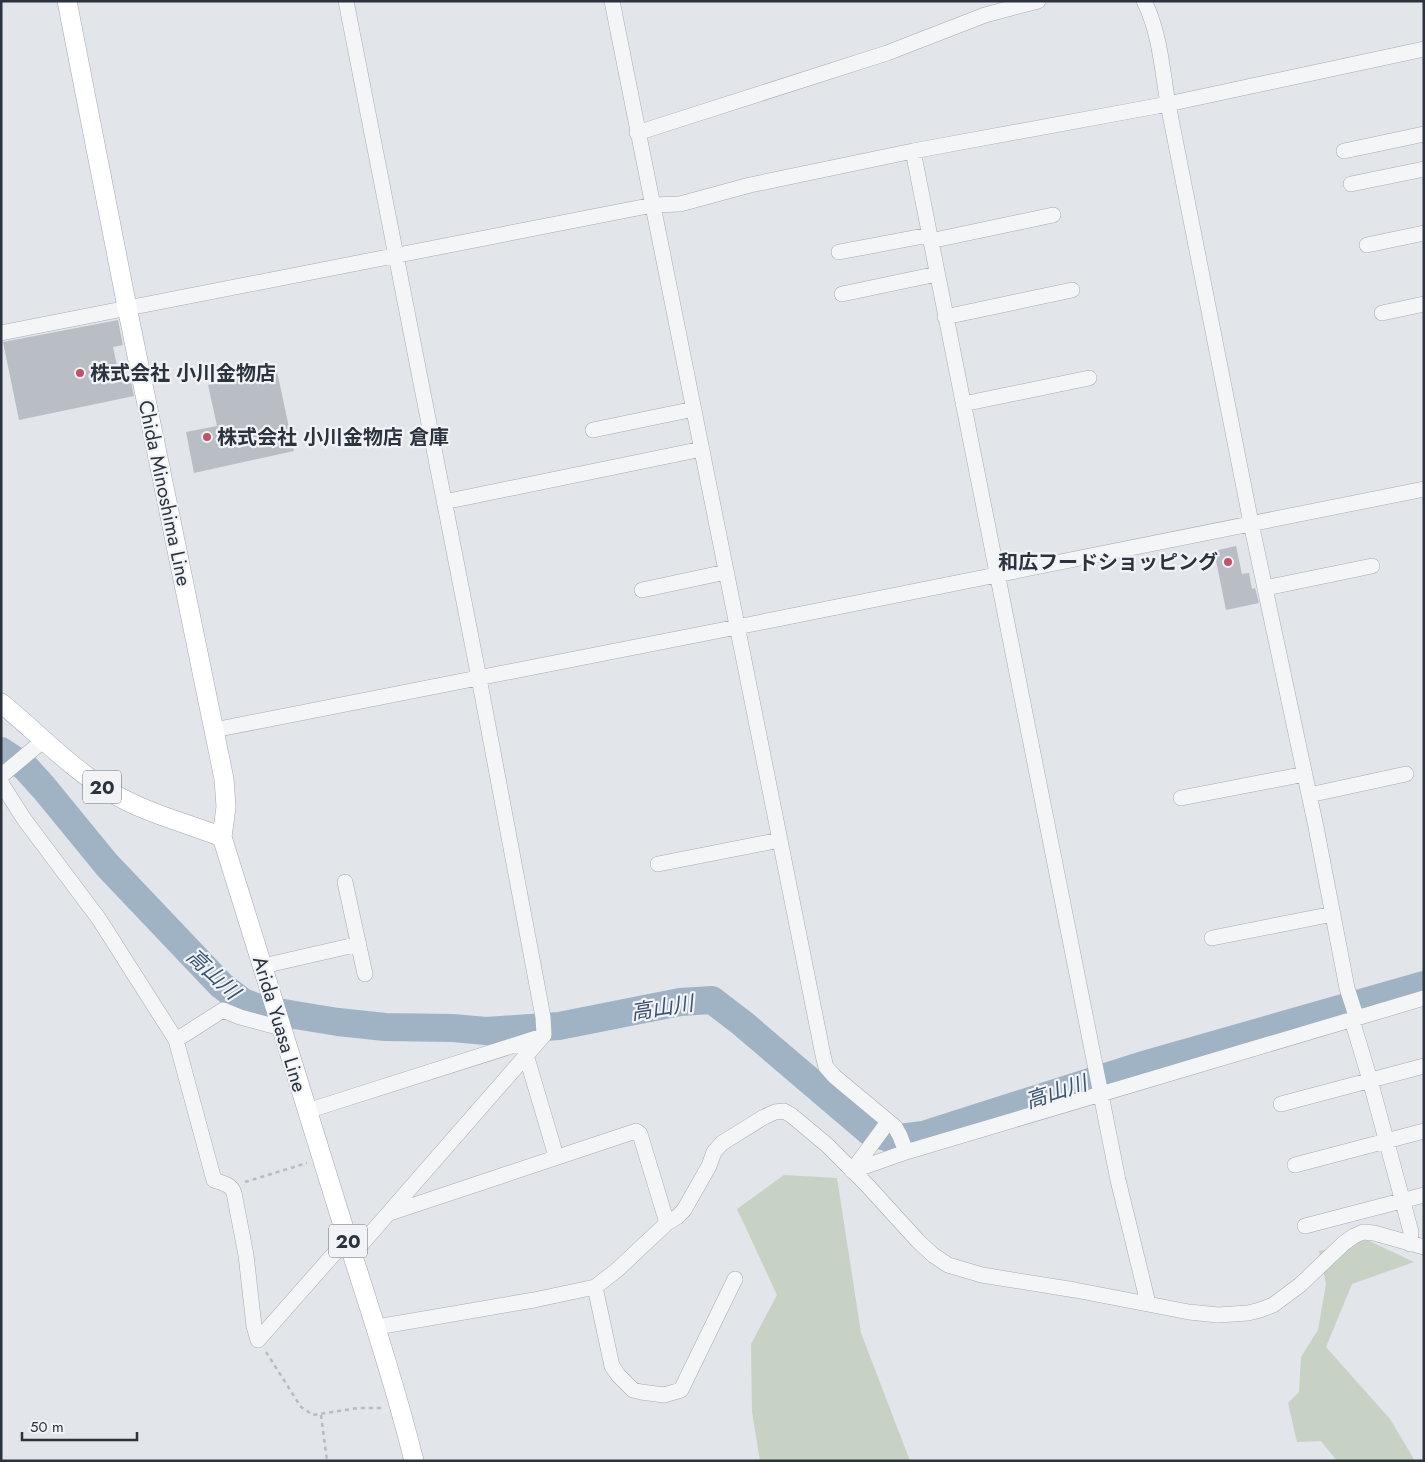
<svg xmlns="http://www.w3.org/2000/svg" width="1425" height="1462" font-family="Jost,'Noto Sans JP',sans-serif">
  <rect width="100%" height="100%" fill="#e2e5e9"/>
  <path fill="#c7d2c4" d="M784,1175L837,1178L861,1333L910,1461H760L752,1412L751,1344L777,1295L737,1209Z
    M1367,1240L1414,1262L1352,1284L1326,1347L1390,1419L1415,1461H1337L1321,1441L1297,1442L1288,1403L1299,1392L1301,1357L1318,1330L1326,1284L1319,1251Z"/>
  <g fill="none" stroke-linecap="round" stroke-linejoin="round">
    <path stroke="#a0b3c5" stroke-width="28" d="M1,751L25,767L44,788L107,865L221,985L243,1002L261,1009L295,1015L338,1022L385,1027L453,1028L486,1031L559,1026L680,1002L712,1000L742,1023L870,1132L892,1139L923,1135L1140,1066L1424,985"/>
  </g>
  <path fill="#b9bec5" d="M118,320L123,345L113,347L120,380L127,378L131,382L134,396L19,420L3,342Z
    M277,371L294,451L194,473L186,432L217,426L208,385Z
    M1236,546L1242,574L1249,573L1252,589L1255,588L1259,603L1226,610L1214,551Z"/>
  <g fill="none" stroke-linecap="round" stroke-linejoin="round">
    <g stroke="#a7acb3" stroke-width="16">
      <path id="minor" d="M346,1L479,678L543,1017L544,1035L352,1255
        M612,1L823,1055L826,1067L835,1077L895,1127L900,1136L906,1152
        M1144,1C1160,33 1162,69 1168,104L1251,523L1316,827L1347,988L1357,1019
        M637,133L887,53L985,15L1038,1
        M913,151L1118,1180L1148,1303
        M1344,151L1424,134
        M1351,184L1424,169
        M930,241L1053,215
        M1367,245L1424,233
        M839,252L929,235
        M842,294L937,274
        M1382,313L1424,304
        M945,317L1072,290
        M1,333L653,205L680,204L750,185L913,151L1168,104L1424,49
        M963,404L1089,378
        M593,430L694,409
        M444,502L702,449
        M1265,588L1372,566
        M642,590L726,572
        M214,730L737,627L1424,489
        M1,776L44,740
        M1,783L24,819L99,919L176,1040L214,1180C222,1183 231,1184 234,1193L246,1255L254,1326L258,1340
        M1309,795L1406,774
        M1181,798L1305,774
        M658,864L780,840
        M345,882L365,974
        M1212,938L1333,914
        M263,966L359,944
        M1352,1020L1370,1080L1411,1232L1410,1244
        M176,1040L223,1010L240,1017L281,1028
        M524,1048L556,1156
        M1281,1104L1424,1066
        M307,1111L543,1036
        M888,1122L852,1171L906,1152L1424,998
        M1295,1165L1424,1131
        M390,1213L636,1131L640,1134L667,1223
        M1305,1226L1424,1195
        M595,1287L612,1366L618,1375L633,1390L641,1392L664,1395L681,1390L735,1279
        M377,1327L534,1300L595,1287L617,1270L667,1223L677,1217L684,1210L709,1166L714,1152L722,1143L764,1117L775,1112L784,1111L791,1115L827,1145L867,1185L918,1241L933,1255L948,1265L982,1275L1075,1290L1189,1312L1218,1315L1248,1313L1260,1310L1273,1305L1300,1285L1344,1243L1354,1236L1363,1232L1374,1233L1424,1247
        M258,1340L347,1239"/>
    </g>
    <g stroke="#a2a9b3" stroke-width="20">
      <path id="major" d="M67,1L127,307L224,779L226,807L222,837C261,959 298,1081 336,1203C363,1289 392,1373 414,1461
        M1,703C38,733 71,769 112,793C146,813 186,823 222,837"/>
    </g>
    <path stroke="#b8bbc0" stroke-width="2.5" stroke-dasharray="4 4" stroke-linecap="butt" d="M245,1182L307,1163
      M266,1352L301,1407L313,1415L358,1408H382
      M321,1415L327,1461"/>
    <use href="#minor" stroke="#f4f5f7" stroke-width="15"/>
    <use href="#major" stroke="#fff" stroke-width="19"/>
  </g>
  <g fill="#c25265" stroke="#f1f3f6" stroke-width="2">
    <circle cx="80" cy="373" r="5"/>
    <circle cx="207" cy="437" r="5"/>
    <circle cx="1228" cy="562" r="5"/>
  </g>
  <g text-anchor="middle" stroke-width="4.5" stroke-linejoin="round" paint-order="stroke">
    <g fill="#f1f3f6" stroke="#666d76" stroke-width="1">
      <rect x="83" y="770.5" width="38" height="33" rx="4"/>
      <rect x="329" y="1224.5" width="38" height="33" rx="4"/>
    </g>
    <g font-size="19" font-weight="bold" fill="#2b333f">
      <text x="102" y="794">20</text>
      <text x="348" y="1248">20</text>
    </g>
    <g font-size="20" font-weight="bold" fill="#2b333f" stroke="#f1f3f6" text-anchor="start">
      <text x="90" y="380">株式会社 小川金物店</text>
      <text x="217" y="444">株式会社 小川金物店 倉庫</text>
      <text x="1218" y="569" text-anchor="end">和広フードショッピング</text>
    </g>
    <g font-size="20" fill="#2b333f" stroke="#f1f3f6">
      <text transform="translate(165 493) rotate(78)" y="7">Chida Minoshima Line</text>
      <text transform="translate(280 1024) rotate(73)" y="7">Arida Yuasa Line</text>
    </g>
    <g font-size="21" font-style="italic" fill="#39526f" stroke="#f1f3f6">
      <text transform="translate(213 974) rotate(43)" y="7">高山川</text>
      <text transform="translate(662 1008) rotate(-9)" y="7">高山川</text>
      <text transform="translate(1056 1092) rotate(-18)" y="7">高山川</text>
    </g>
  </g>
  <rect width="1425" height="1462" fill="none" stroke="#2b333f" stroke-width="5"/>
  <path d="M22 1432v8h115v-8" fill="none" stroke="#2b333f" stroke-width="2.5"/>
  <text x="30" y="1432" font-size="15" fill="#2b333f" stroke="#f1f3f6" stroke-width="4" paint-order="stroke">50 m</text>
</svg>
